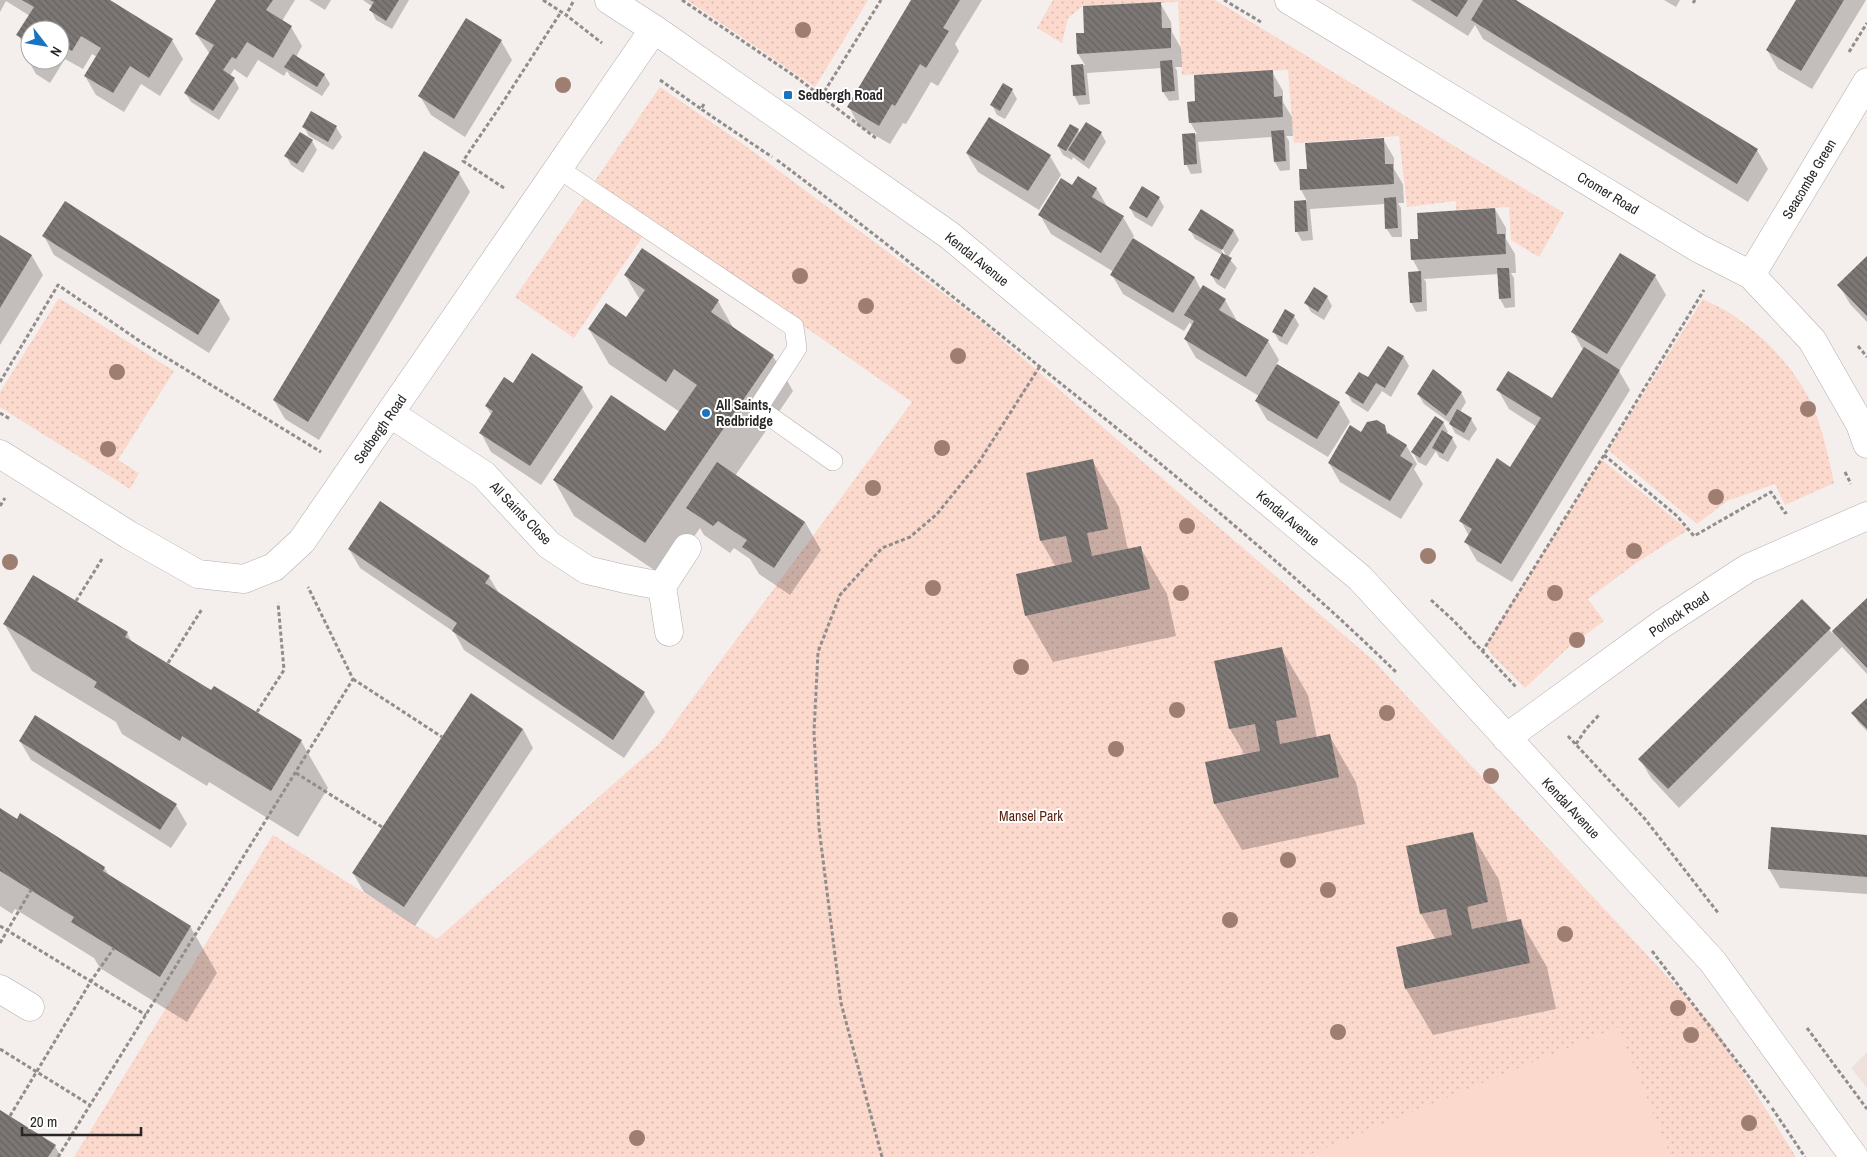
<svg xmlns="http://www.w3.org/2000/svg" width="1867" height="1157" font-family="'Archivo Narrow',sans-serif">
  <defs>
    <pattern id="green-dots" width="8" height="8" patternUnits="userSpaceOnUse" patternTransform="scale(1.25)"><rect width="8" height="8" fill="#fcd9cd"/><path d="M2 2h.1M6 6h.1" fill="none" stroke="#d8bab0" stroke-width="1.8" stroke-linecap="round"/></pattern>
    <pattern id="building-back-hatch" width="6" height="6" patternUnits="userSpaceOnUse" patternTransform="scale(1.25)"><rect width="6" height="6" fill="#7c7775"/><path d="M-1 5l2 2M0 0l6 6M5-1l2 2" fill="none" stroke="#666260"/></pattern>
  </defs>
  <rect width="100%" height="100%" fill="#f4eeec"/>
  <path fill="#efe1dc" d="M1867,1052V1088L1851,1068Z"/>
  <path fill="url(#green-dots)" d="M687,0H868L815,87Z
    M1053,0H1215L1564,213L1539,257L1511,240L1509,207L1456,210V201L1407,207L1399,136L1294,143L1288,70L1182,75L1178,2L1083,6L1068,18L1062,43L1037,28Z
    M660,87L743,144L975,317L1374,661L1714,1027L1796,1157H74L273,835L437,939L659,744L912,402L798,322L594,182Z
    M585,197L643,236L574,338L515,297Z
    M59,298L174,371L118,460L139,473L130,489L0,407V392Z
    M1703,299C1714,305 1727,310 1737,318C1769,341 1801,375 1815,412C1824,435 1829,459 1834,483L1785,505L1775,484L1727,501L1697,524L1608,450Z
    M1602,460L1688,530L1636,563L1588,599L1604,621L1569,647L1525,688L1491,654L1486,644Z"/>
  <path fill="#fcd9cd" d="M1618,1027L1671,1157H1304Z"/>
  <path fill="#0003" fill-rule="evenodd" d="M0,0H108L172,40L183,59L160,96L141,84L124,112L96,95L85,76L97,57L92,54L83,69L65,59L50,83L36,74L25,55L27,51L18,35L30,16L6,1L0,12ZM30,30H60V60H30Z
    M217,0H295L282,21L291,27L302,46L296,57L324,74L330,84L322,96L290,76L287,71L284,76L258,60L247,78L234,69L230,76L234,79L239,88L219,120L191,102L185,93L210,54L196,34Z
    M309,0H331L325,10Z
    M363,0H409L392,29L376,20L371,10L373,7Z
    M913,0H982L955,44L959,51L938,86L931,82L906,124L903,123L890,144L859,126L849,107Z
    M1411,0H1514L1757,150L1768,169L1748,202L1483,39L1475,25L1468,36Z
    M1664,0H1680L1676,7Z
    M1798,0H1866L1812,89L1778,69L1767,50Z
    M1160,3L1171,22L1172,32L1181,48L1182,67H1175L1177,71L1179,100L1169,101L1163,92L1162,68L1087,73L1090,104L1079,105L1074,95L1072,66L1085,65L1078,54L1085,34Z
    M501,41L512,60L465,137L431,115L420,96Z
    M1272,72L1283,91V102L1292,117L1293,136H1286L1289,141L1290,170L1280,171L1275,162L1273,137L1198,142L1202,173L1191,174L1186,164L1184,135L1197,134L1190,122L1197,103Z
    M1012,90L1017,99L1005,119L997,115L992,105Z
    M304,127H336L342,137L333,150L309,136Z
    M1078,130L1080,133H1101L1106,142L1089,169L1073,157L1072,160L1063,155L1058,146Z
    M1383,139L1394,158V169L1403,184L1404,203H1398L1401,208L1402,237H1392L1386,228L1385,204L1310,209L1313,240L1302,241L1297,232L1295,202L1307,201L1301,190L1308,170Z
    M312,141L317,150L303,173L291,165L286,156Z
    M425,152L459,173L470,192L319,440L285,419L274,400Z
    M967,154L1050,156L1061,175L1039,210L978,172Z
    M1073,187L1097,189L1108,208L1123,217L1134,236L1132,239L1195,278L1201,290L1225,300L1236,319L1235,321L1268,341L1279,360L1276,365L1339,403L1350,422L1328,457L1267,420L1256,401L1259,396L1196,358L1185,339L1192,327L1190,322L1184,331L1123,294L1112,275L1114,272L1051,234L1040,215Z
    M1159,198L1164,207L1152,227L1135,217L1130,208Z
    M1495,209L1506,228V239L1515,254L1516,273H1511L1514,278L1515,307L1505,308L1500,299L1498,274L1424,279L1426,282L1427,311L1416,312L1411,302L1420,273L1413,260L1412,240H1419Z
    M1190,230L1234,231L1239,240L1228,257L1237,268L1225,289L1217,284L1211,275L1222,255L1195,239ZM1220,244L1226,255H1224L1218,245Z
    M44,236L219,300L230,319L209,353L54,255Z
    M0,237L32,256L43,275L0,345Z
    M642,250L718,301L735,331L773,356L793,391L735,476L805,522L821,550L790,595L759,574L750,559L734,548L730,553L704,535L700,528L666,578L574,516L554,480L666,433L680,412L609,364L589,329L626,319L640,300L625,275Z
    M1867,258V322L1850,304L1839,285Z
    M1655,276L1666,295L1619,371L1630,390L1512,582L1477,561L1466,542L1469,536L1461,521L1511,469L1537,427L1509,409L1498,390L1553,400L1583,350L1573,332Z
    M1327,297L1332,306L1324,320L1311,312L1306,303Z
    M1294,316L1299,325L1287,345L1279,341L1274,332Z
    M1388,347L1404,357L1409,366L1391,397L1382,391L1368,412L1352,402L1347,393L1368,379Z
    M532,355L582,388L593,407L541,485L491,452L481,433L492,416L486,406L513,385Z
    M1461,392L1466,402L1460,412L1471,419L1477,429L1469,441L1455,433L1450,423L1424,404L1418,394Z
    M1443,422L1448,432L1446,434L1452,438L1457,447L1448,462L1439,457L1436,451L1426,466L1418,462L1413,452Z
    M1384,426L1390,436L1406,445L1417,464L1414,469L1423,484L1401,519L1340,482L1329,463Z
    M1092,460L1119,507L1128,550L1140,547L1167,594L1176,636L1053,662L1026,615L1056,567L1041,541Z
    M349,549L489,577L499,593L644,693L655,712L624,758L464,650L454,632L360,568Z
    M1867,599V674L1842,647L1679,808L1651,778L1640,759L1802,600L1832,633Z
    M5,625L127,633L132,642L212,692L301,741L328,788L298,837L209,782L207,786L122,734L116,722L32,671Z
    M1281,648L1308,695L1317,738L1329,735L1356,782L1365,824L1242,850L1215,804L1245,755L1230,729Z
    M1867,699V731L1858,722L1853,713Z
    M523,729L533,748L415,926L364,892L353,873Z
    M20,741L176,805L187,824L171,848L31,760Z
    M0,810L104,867L110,877L190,926L217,973L187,1022L100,968L94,958L15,909L12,914L0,906Z
    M1472,834L1499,880L1508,923L1520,920L1547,967L1556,1009L1433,1035L1406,989L1436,940L1421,914L1407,847Z
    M1867,836V894L1780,888L1769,869Z
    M0,1111L55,1146L61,1157H0Z"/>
  <path fill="url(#building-back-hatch)" d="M22,0H110L173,39L149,78L130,66L113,93L84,76L101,48L81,36L72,51L60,44V30H30V43L16,35L34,7Z
    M216,0H273L266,10L292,26L273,58L247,42L236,59L232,57L223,70L235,78L213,111L184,93L214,45L195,34Z
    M370,0H399L386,21L369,10L374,2Z
    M911,0H960L943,28L949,31L926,68L920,64L895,106L892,104L879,126L847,107Z
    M1430,0H1468L1457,17Z
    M1483,0H1516L1758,149L1737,184L1471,20Z
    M1796,0H1844L1801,71L1766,50Z
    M1161,2L1162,28H1171V48L1077,54L1076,33H1084L1083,6Z
    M466,18L502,40L454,119L418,96Z
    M30,45V59L23,55Z
    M293,54L325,74L317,87L284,67Z
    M1172,60L1175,91L1162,92L1160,61Z
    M1083,64L1086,95L1073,96L1071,65Z
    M1273,70L1274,97L1282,96L1283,117L1189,123L1187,102L1195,101L1194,75Z
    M1003,83L1013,89L1000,111L990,105Z
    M311,111L337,126L328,142L302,127Z
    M989,117L1051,155L1028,191L966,153Z
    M1086,122L1102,132L1084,161L1068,150Z
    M1070,124L1079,129L1066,151L1057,146Z
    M1284,130L1286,161L1274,162L1271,131Z
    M300,132L313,140L297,164L284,156Z
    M1195,133L1197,164L1184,165L1182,134Z
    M1384,138L1385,164H1393L1394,184L1300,190L1299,169H1307L1305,143Z
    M424,151L460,172L308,422L273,400Z
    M1078,176L1097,188L1092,197L1124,216L1101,253L1038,215L1061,178L1072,185Z
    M1142,186L1160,197L1147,218L1129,208Z
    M1396,197L1398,228L1385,229L1384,198Z
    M1306,200L1308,231L1295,232L1294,201Z
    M65,201L220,300L198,335L42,236Z
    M1495,208L1497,234H1505L1506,254L1411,260L1410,239H1418L1417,213Z
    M1201,209L1234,230L1222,250L1188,230Z
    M0,235L32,255L0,308Z
    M1133,238L1195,277L1173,313L1110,275Z
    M642,248L719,300L711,312L774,355L645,543L553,480L611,395L665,431L697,385L674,369L666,382L588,329L606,303L626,317L645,290L624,275Z
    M1222,253L1232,258L1219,280L1210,275Z
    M1620,253L1656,275L1607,354L1571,332Z
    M1867,256V316L1837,285Z
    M1497,268H1509L1511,298L1499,299Z
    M1421,271L1422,302L1410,303L1408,272Z
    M1203,285L1226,299L1219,310L1269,340L1246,377L1184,339L1194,321L1184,315Z
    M1314,287L1328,296L1318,312L1304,303Z
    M1285,309L1295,315L1282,337L1272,332Z
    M1388,346L1404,356L1385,388L1376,383L1363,404L1345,393L1359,372L1368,377Z
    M1584,347L1620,370L1501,564L1464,542L1472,529L1459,521L1497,458L1510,467L1541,418L1496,390L1508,371L1552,398Z
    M532,353L583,387L530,466L479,433L493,411L485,406L504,377L513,383Z
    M1277,364L1340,402L1317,439L1255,401Z
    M1433,369L1462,392L1446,416L1417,394Z
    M1457,409L1472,418L1464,433L1449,424Z
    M1435,416L1444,422L1420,458L1411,452Z
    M1377,420L1385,425L1387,435L1388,433L1407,445L1400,456L1413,464L1390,501L1328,463L1350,425L1361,432L1367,422Z
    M1442,430L1453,437L1443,454L1432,448Z
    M1093,459L1108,529L1087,533L1092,556L1141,546L1150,589L1025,616L1016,574L1072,562L1066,536L1040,541L1026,473Z
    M717,462L805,522L774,568L742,547L747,540L718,521L713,526L686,508Z
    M380,501L490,576L485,583L645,692L613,740L452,631L457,623L348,549Z
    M33,575L128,632L125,637L211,690L214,686L302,740L271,791L182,736L180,741L94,687L97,682L3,624Z
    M1867,598V668L1832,631Z
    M1802,599L1831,628L1668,789L1638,759Z
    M1282,647L1297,717L1276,721L1280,744L1330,734L1339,777L1214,804L1205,762L1260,751L1255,724L1229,729L1214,661Z
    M471,693L523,729L404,907L352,873Z
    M1867,698V729L1851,713Z
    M35,715L177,804L160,830L19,741Z
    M0,808L17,819L20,813L105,867L103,871L191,926L160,977L71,922L74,917L0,871Z
    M1771,827L1867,835V877L1768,869Z
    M1473,832L1488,902L1467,907L1472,929L1521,919L1530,963L1405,989L1396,947L1452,935L1446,909L1420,914L1406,846Z
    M0,1110L56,1145L48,1157H0Z"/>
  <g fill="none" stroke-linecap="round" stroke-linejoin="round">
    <g stroke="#b4afad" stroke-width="20">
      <path id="service" d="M559,169L794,327L797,348L758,408L833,461"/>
    </g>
    <g stroke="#b4afad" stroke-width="29">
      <path id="minor" d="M609,0L654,29L949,235L1360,578L1713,962L1854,1157
        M1289,0L1698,248L1751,275L1812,340L1860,424L1867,444
        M1751,275L1867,82
        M391,414L484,475L549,545L587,570L625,579L662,586L669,632
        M0,454L129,535L198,574L244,579L274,567L302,541L654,29
        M662,586L687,548
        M1506,738L1662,624L1748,568L1867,516
        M0,989L30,1007"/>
    </g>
    <path stroke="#918d8b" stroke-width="3" stroke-dasharray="4 2.5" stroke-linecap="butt" d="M543,0L566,15
      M682,0L796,77L877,139
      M1224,0L1261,22
      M573,2L566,15L602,43
      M1693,3L1695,0
      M1849,52L1867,23
      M660,80L701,109
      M821,97L881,0
      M704,104L701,109L772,157
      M777,160C870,230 960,302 1050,375C1169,469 1287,566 1396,672
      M504,188L463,161L503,102L561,12
      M1858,346L1867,357
      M0,382L58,285L144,344L321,452
      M0,413L10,419
      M1604,455L1677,516L1694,536L1771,492L1785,513L1787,512
      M1845,472L1851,484
      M0,506L5,498
      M1431,600L1454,621L1516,687
      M76,601L102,559
      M1482,652L1604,455L1704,290
      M168,663L202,609
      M353,679L442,737
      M257,712L284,670L278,603
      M1568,736L1645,819L1719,914
      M1576,744L1586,729L1599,715
      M296,773L382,827
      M0,926L146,1015
      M0,943L31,890
      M1652,951L1769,1103
      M1807,1028L1867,1109
      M0,1049L90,1105
      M1772,1108L1805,1157
      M10,1116L91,981L114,948
      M58,1157L353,679L308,587
      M882,1157L841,1003L819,828L814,732L818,652L840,595L882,548L910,537L937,514L979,462L1040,366"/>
    <use href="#service" stroke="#fff" stroke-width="19"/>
    <use href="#minor" stroke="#fff" stroke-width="28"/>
  </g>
  <g fill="#9f7e72">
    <circle cx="803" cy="30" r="8"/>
    <circle cx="563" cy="85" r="8"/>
    <circle cx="800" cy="276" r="8"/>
    <circle cx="866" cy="306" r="8"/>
    <circle cx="958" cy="356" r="8"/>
    <circle cx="117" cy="372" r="8"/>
    <circle cx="1808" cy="409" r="8"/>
    <circle cx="942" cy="448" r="8"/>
    <circle cx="108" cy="449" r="8"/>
    <circle cx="873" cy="488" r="8"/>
    <circle cx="1716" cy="497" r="8"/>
    <circle cx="1187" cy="526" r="8"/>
    <circle cx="1634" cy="551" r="8"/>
    <circle cx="1428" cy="556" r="8"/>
    <circle cx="10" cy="562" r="8"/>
    <circle cx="933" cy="588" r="8"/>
    <circle cx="1181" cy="593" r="8"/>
    <circle cx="1555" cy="593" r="8"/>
    <circle cx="1577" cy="640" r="8"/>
    <circle cx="1021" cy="667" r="8"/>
    <circle cx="1177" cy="710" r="8"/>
    <circle cx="1387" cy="713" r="8"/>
    <circle cx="1116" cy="749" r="8"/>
    <circle cx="1491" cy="776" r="8"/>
    <circle cx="1288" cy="860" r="8"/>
    <circle cx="1328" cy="890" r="8"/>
    <circle cx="1230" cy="920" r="8"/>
    <circle cx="1565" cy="934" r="8"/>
    <circle cx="1678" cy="1008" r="8"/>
    <circle cx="1338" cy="1032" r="8"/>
    <circle cx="1691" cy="1035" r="8"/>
    <circle cx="1749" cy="1123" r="8"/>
    <circle cx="637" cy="1138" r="8"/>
  </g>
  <g fill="#1874c1" stroke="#fff" stroke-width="2">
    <rect x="783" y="90" width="10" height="10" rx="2.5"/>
    <circle cx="706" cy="413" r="5"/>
  </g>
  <g text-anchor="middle" stroke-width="4" stroke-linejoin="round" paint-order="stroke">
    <g font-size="14" font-weight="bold" fill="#292726" stroke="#fff" text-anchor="start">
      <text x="798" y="100">Sedbergh Road</text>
      <text x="716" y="410">All Saints,<tspan x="716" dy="16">Redbridge</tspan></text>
    </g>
    <g font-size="14" fill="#292726" stroke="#fff">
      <text transform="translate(1809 179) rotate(-59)" y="5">Seacombe Green</text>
      <text transform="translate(1608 193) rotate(31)" y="5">Cromer Road</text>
      <text transform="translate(977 259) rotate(39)" y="5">Kendal Avenue</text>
      <text transform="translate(380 429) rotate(-55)" y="5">Sedbergh Road</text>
      <text transform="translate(521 513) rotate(46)" y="5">All Saints Close</text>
      <text transform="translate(1288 518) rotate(40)" y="5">Kendal Avenue</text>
      <text transform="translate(1679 614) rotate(-34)" y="5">Porlock Road</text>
      <text transform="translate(1571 808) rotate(47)" y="5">Kendal Avenue</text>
    </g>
    <g font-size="14" fill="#59220e" stroke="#fff">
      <text x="1031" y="821">Mansel Park</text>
    </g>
  </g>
  <g transform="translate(45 45) rotate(121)"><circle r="24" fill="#ffffff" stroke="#a9a9a8"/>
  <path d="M0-4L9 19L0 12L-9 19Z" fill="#1874c1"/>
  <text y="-8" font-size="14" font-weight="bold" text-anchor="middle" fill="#292726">N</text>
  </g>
  <path d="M22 1127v8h119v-8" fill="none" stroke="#292726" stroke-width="2.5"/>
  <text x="30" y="1127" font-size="15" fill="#292726" stroke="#ffffff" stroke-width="4" paint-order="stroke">20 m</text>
</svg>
